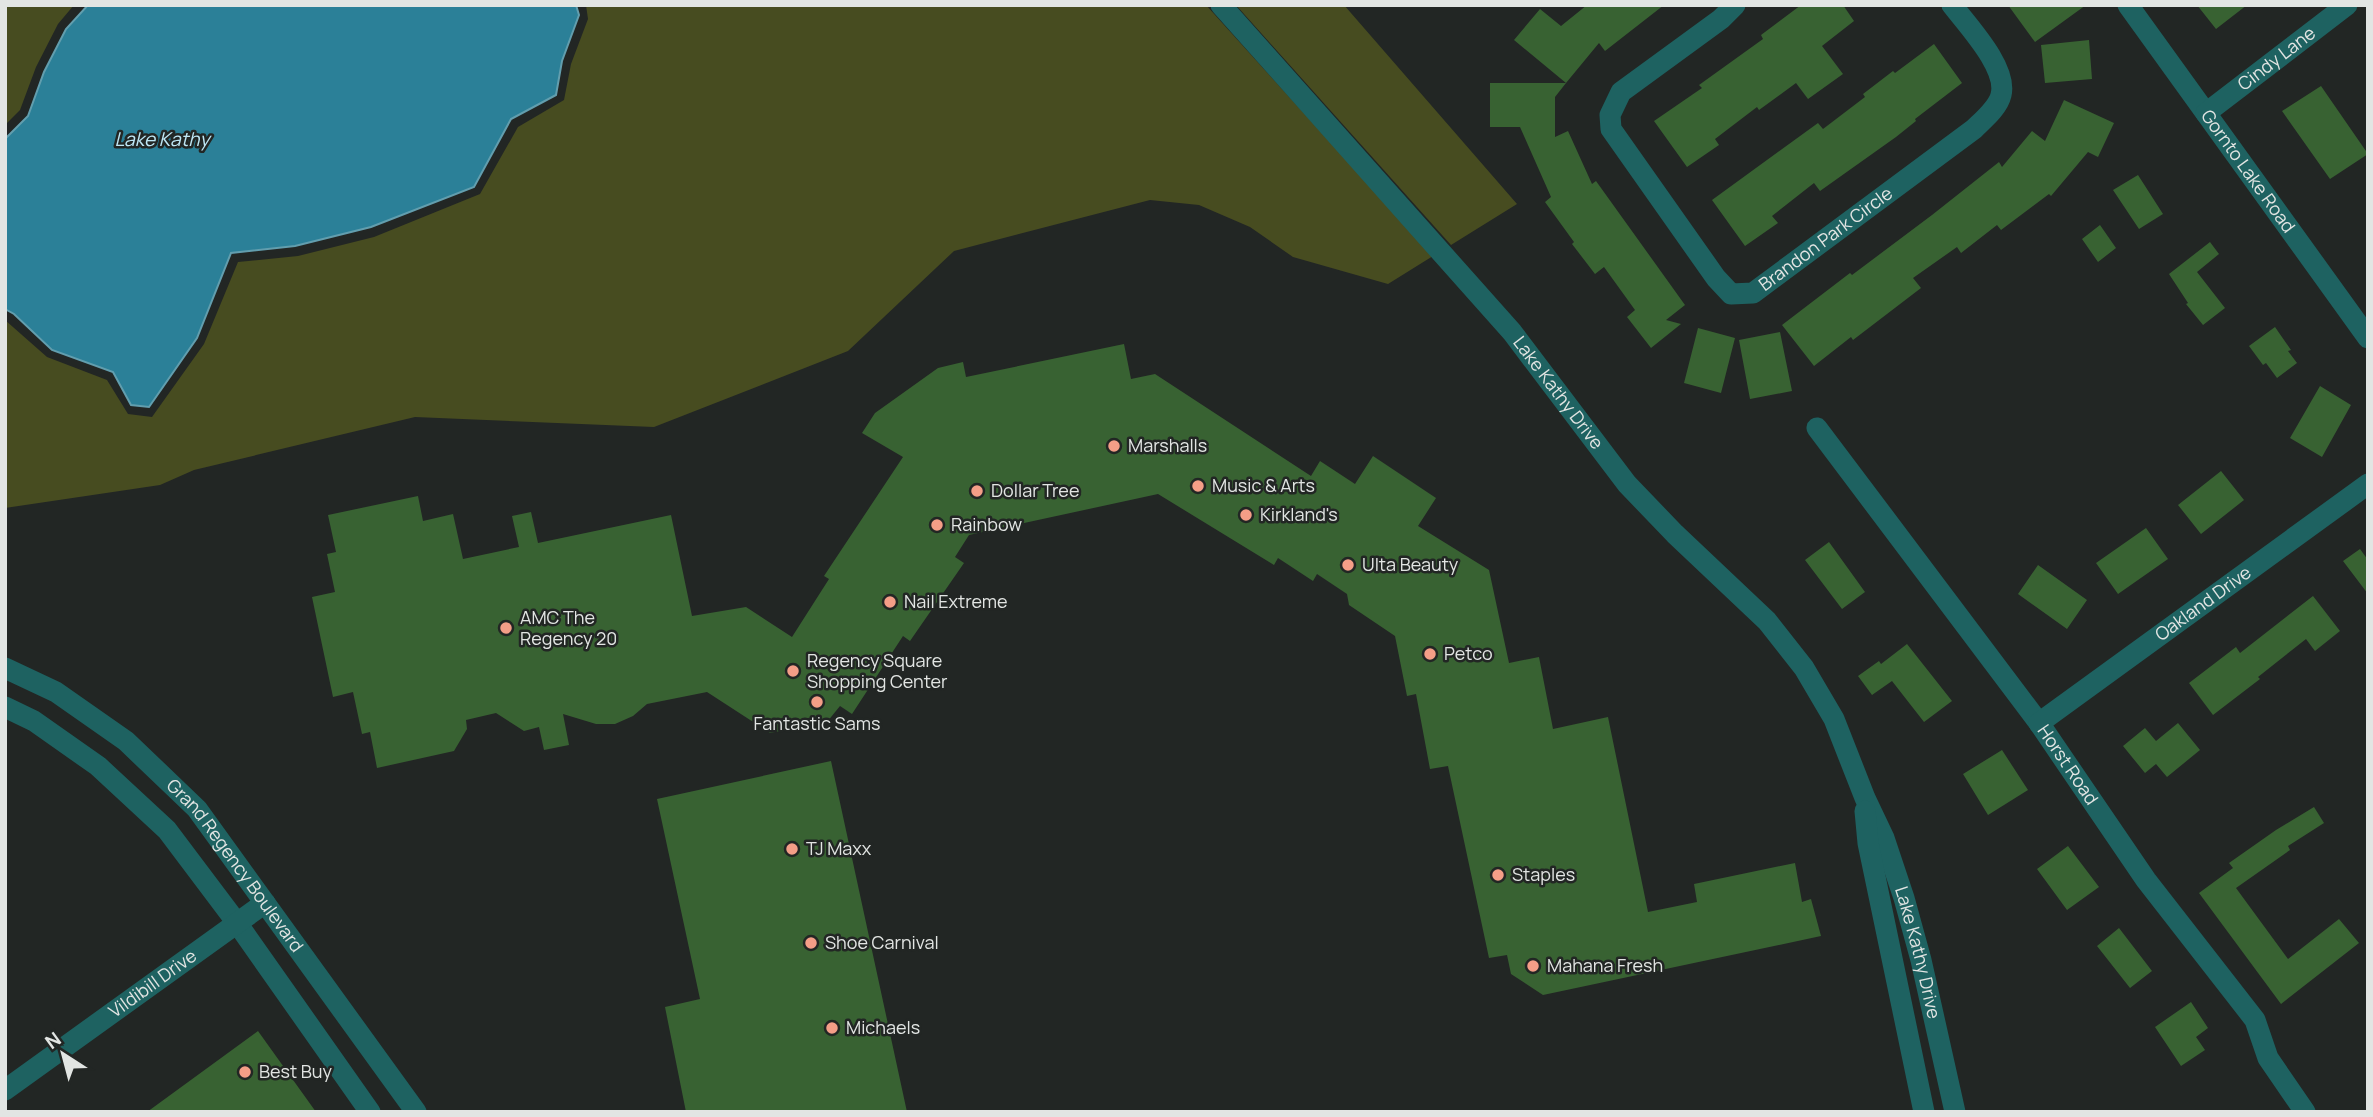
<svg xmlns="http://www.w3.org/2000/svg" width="2373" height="1117" font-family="Manrope,sans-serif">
  <rect width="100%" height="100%" fill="#222624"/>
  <path fill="#474c20" d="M5,5H74L58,24L36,67L20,110L5,125Z
    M586,5H1206L1433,256L1388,284L1293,257L1250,227L1199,205L1150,200L954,251L848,351L654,427L415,417L194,470L160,485L5,508V320L47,357L107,380L128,414L152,417L204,344L238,262L298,256L374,237L480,194L518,127L564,100L571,64L588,19Z
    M1236,5H1344L1517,204L1451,245Z"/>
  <path fill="#2b8098" stroke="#629eae" stroke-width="2" d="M88,5H576L579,15L562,61L556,95L511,119L474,187L371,227L295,246L231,253L197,338L149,407L131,405L113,372L52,350L14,314L5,309V139L28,116L44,72L66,29Z"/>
  <path fill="#386232" d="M1587,5H1664L1605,51L1599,43L1566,83L1514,40L1540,9L1561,26Z
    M1801,5H1843L1854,21L1822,46L1843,74L1808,99L1796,83L1759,110L1757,107L1715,139L1719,145L1687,167L1654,121L1702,88L1699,85L1763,39L1761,35Z
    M2008,5H2086L2035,42Z
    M2197,5H2247L2216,29Z
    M2089,40L2092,79L2045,83L2041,45Z
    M1934,44L1962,83L1915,119L1916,121L1896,137L1820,191L1814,183L1772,216L1778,223L1745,246L1712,200L1818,123L1823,129L1865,97L1863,94L1893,71L1895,73Z
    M1490,83H1566L1555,97V137L1568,131L1592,184L1596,181L1685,305L1666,320L1681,324L1651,348L1627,317L1635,310L1604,267L1595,274L1572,244L1574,242L1545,202L1551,197L1520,127H1490Z
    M2321,86L2368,154L2330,179L2282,111Z
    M2064,100L2114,123L2098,157L2088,152L2051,196L2049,194L2001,230L1997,225L1961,253L1957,247L1913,278L1921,288L1853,340L1851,337L1814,366L1782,325L1850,273L1852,275L1932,215L1999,162L2002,167L2032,131L2045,141Z
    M2138,175L2163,214L2139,229L2113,190Z
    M2100,225L2116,248L2098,262L2082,239Z
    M2210,242L2219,254L2197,272L2225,308L2203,325L2186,304L2188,303L2169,274Z
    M2275,327L2291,350L2288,351L2297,363L2277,378L2266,363L2263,365L2249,346Z
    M1698,328L1735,338L1721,393L1684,383Z
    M1780,332L1792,391L1750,399L1739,340Z
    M1124,344L1131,379L1155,374L1311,476L1320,461L1355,484L1373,456L1436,498L1418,526L1489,570L1509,663L1539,657L1553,729L1608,717L1648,912L1697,902L1694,884L1795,863L1802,902L1811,899L1821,936L1543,995L1511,974L1507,955L1489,958L1448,766L1430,769L1416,694L1407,696L1395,636L1349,605L1347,594L1317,574L1313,581L1278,558L1274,565L1158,494L969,535L955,557L964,563L910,641L903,636L852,714L840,706L827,722L770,733L707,692L647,704L633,716L615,724H596L563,714L569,745L544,750L539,727L524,731L496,713L466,720L467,729L454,751L377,768L370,732L362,734L353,692L333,697L312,597L335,592L327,554L336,552L328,515L418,496L423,521L453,514L463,559L519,547L512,516L531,512L538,543L671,515L692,616L746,607L792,637L829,579L824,576L903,457L862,433L875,413L938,368L963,362L966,377Z
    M2320,386L2351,405L2322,457L2290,438Z
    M2221,471L2244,500L2201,534L2178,505Z
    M2146,528L2168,559L2118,594L2096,563Z
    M1829,542L1865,592L1842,609L1805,560Z
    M2360,549L2368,560V594L2343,561Z
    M2038,565L2087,600L2067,629L2018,594Z
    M2313,596L2340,631L2315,651L2306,639L2258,677L2260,679L2213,715L2189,683L2236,647L2240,653Z
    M1907,644L1952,701L1924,722L1892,681L1872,695L1858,676L1879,661L1881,664Z
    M2178,723L2200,750L2167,777L2156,764L2145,773L2123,746L2145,728L2156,741Z
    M2002,750L2028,790L1988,815L1963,774Z
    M831,761L907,1112H686L665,1007L700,999L657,799Z
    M2314,807L2324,823L2288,846L2290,850L2236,888L2288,959L2339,919L2359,943L2281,1004L2199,893L2233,868L2229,863L2276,830Z
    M2068,846L2099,887L2067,910L2037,869Z
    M2119,928L2152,971L2130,988L2097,946Z
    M2191,1002L2208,1028L2196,1037L2205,1050L2181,1066L2155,1027Z
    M258,1031L316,1112H147Z"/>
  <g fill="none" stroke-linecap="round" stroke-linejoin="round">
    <g stroke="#1e6261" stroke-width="21">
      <path id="s1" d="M1221,5L1512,332L1627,484L1675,534L1767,621L1804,668L1834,719L1865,798L1884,838L1904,898L1921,960L1955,1112"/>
      <path id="s2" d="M1735,5L1721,19L1621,92L1610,115L1611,129L1716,278L1731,294L1753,293L1974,129C1983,120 1998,108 2001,95C2008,68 1968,26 1952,5"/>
      <path id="s3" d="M2128,5L2368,338"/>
      <path id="s4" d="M2206,113L2347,5"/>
      <path id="s5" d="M1817,428L2039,723L2146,880L2255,1020L2268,1058L2305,1112"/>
      <path id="s6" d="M5,668L56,692L126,741L197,809L416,1112"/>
      <path d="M5,707L34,721L98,766L167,830L237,923L370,1112"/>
      <path id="s7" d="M2039,723L2368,484"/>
      <path d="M1865,811L1868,843L1924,1112"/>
      <path id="s8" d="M5,1090L265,903"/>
    </g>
  </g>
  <g fill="#f49e87" stroke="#222624" stroke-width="2.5">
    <circle cx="1114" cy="446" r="7"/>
    <circle cx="1198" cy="486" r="7"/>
    <circle cx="977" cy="491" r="7"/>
    <circle cx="1246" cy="515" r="7"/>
    <circle cx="937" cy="525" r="7"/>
    <circle cx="1348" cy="565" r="7"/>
    <circle cx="890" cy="602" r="7"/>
    <circle cx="506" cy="628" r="7"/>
    <circle cx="1430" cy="654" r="7"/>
    <circle cx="793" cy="671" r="7"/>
    <circle cx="817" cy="702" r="7"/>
    <circle cx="792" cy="849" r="7"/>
    <circle cx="1498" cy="875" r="7"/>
    <circle cx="811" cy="943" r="7"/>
    <circle cx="1533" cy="966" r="7"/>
    <circle cx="832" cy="1028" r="7"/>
    <circle cx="245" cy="1072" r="7"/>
  </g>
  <g text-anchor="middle" stroke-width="5" stroke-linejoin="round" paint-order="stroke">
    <g font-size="18" fill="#e2e5e3" stroke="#222624">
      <text dy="6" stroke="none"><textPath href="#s4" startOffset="89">Cindy Lane</textPath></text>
      <text dy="6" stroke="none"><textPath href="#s3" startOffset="205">Gornto Lake Road</textPath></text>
      <text dy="6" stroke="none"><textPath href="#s2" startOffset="500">Brandon Park Circle</textPath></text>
      <text dy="6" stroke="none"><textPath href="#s1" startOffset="514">Lake Kathy Drive</textPath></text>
      <text dy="6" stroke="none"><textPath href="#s7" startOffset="203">Oakland Drive</textPath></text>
      <text dy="6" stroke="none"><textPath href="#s5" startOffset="420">Horst Road</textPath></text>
      <text dy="6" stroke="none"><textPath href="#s6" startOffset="308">Grand Regency Boulevard</textPath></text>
      <text dy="6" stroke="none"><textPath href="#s1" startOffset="1192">Lake Kathy Drive</textPath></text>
      <text dy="6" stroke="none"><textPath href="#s8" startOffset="182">Vildibill Drive</textPath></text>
    </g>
    <g font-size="18" fill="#e2e5e3" stroke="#222624" text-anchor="start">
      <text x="1128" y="452">Marshalls</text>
      <text x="1212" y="492">Music &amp; Arts</text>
      <text x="991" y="497">Dollar Tree</text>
      <text x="1260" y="521">Kirkland's</text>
      <text x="951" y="531">Rainbow</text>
      <text x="1362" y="571">Ulta Beauty</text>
      <text x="904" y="608">Nail Extreme</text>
      <text x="520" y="624">AMC The<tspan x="520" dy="21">Regency 20</tspan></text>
      <text x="1444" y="660">Petco</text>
      <text x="807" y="667">Regency Square<tspan x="807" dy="21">Shopping Center</tspan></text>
      <text x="817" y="730" text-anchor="middle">Fantastic Sams</text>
      <text x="806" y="855">TJ Maxx</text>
      <text x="1512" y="881">Staples</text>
      <text x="825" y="949">Shoe Carnival</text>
      <text x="1547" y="972">Mahana Fresh</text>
      <text x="846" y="1034">Michaels</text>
      <text x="259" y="1078">Best Buy</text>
    </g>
    <g font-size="19" font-style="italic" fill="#bee7f5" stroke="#222624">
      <text x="162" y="146">Lake Kathy</text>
    </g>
  </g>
  <rect width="2373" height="1117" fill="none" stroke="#e2e5e3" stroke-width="14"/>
  <g transform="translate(63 1054) rotate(324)" stroke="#222624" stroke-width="5" paint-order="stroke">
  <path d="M0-5L12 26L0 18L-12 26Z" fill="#e2e5e3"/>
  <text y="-10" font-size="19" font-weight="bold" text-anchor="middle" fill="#e2e5e3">N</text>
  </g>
</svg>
